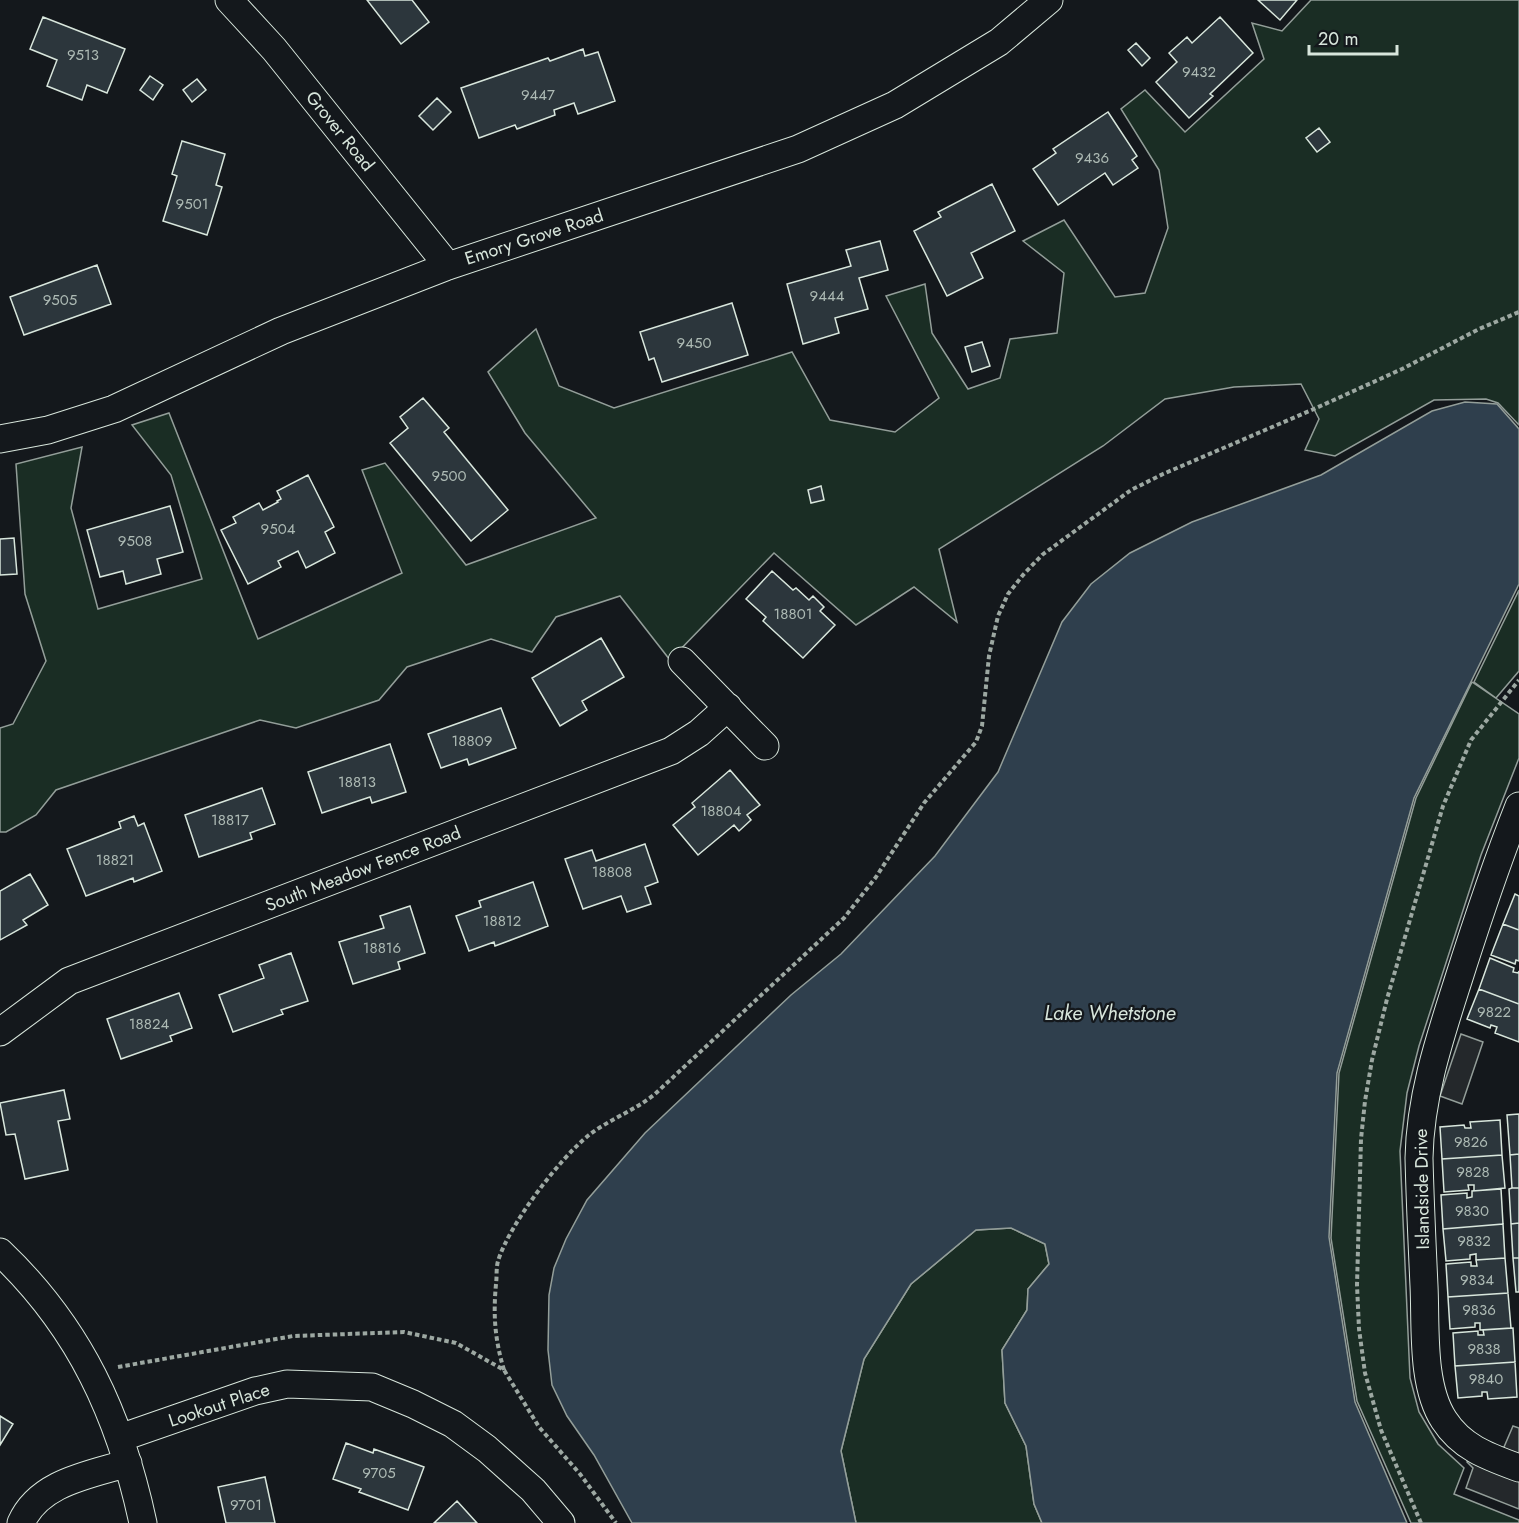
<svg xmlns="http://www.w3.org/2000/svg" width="1519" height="1523" font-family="Jost,sans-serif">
  <rect width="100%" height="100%" fill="#14181c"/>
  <path fill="#1a2d24" stroke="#939e99" stroke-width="1.5" d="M1311,0H1519V425L1498,403L1486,399L1434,400L1335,456L1305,450L1319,419L1301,384L1234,387L1165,399L1103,446L939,549L957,622L914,587L856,625L774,553L670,660L620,596L556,617L532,652L491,639L407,667L379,700L296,728L260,720L56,790L36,815L6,832H0V728L13,724L46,661L25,594L16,464L82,447L71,508L98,609L202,579L171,475L132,425L169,413L258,639L402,573L362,470L385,463L466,565L596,518L525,433L488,372L536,329L559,386L614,408L792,352L830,420L895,432L939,398L886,296L925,284L932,333L968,389L1000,378L1010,339L1057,333L1064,273L1023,241L1064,220L1115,297L1145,293L1168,228L1159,170L1121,109L1145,90L1185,132L1264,59L1252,23L1282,31Z
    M1519,590V671L1496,698L1474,682Z
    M1472,682L1519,714V758L1481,855L1419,1046L1407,1093L1400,1151L1410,1378L1419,1412L1438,1444L1464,1468L1454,1494L1519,1520V1523H1411L1357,1401L1331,1238L1339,1073L1416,798Z
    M1011,1228L1045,1244L1049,1264L1028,1289L1027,1310L1002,1350L1005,1403L1026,1446L1034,1504L1042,1523H856L841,1451L864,1359L911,1284L976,1230Z"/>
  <path fill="#24282b" stroke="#939e99" stroke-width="1.5" d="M1461,1034L1483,1042L1462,1104L1440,1096Z
    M1513,1426L1519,1428V1509L1466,1488L1473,1468L1467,1462L1485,1441L1502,1448L1504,1447Z"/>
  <path fill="#2f3f4d" stroke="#939e99" stroke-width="1.5" d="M1465,402L1497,404L1519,429V584L1414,798L1337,1073L1329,1237L1355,1402L1407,1523H1042L1034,1504L1026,1446L1005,1403L1002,1350L1027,1310L1028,1289L1049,1264L1045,1244L1011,1228L976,1230L911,1284L864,1359L841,1451L856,1523H632L594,1455L567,1416L552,1385L548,1350L549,1295L554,1268L566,1239L587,1200L645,1133L791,995L841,954L935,856L998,772L1062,622L1091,584L1130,553L1192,522L1321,475L1432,411Z"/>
  <path fill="#2c363c" stroke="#d8e6dc" stroke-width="1.5" d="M367,0H412L429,22L401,44Z
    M1258,0H1297L1280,20Z
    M43,17L125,49L107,93L87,85L82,100L47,86L57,60L30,49Z
    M1220,17L1253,53L1210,94L1213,96L1189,118L1156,82L1177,62L1169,53L1187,37L1192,43Z
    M1136,43L1150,58L1142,66L1128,50Z
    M583,49L585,56L598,52L615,101L578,114L574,103L554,110L555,115L517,129L515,125L479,138L461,88L548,58L550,61Z
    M150,76L163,85L153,100L140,90Z
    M197,79L206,90L192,102L183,90Z
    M437,98L451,112L433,130L419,116Z
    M1108,112L1137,156L1132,160L1138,168L1113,185L1105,173L1058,205L1033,169L1056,153L1053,149Z
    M1319,128L1330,142L1317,152L1306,138Z
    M182,141L225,154L216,185L222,187L207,235L163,221L177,176L172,174Z
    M992,184L1015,231L971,253L983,278L947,296L914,231L941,217L938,212Z
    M880,241L888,270L859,278L868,309L835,318L839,333L803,344L787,284L851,266L846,250Z
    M97,265L111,304L24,335L10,297Z
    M732,303L748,355L662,382L654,358L649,360L640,332Z
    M982,342L990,366L972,372L965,347Z
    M423,398L449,428L444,432L508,510L471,541L390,443L408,428L400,417Z
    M308,475L334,527L325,532L335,553L306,568L298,551L278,561L281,567L248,584L221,530L236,523L233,517L259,503L263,510L278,502L277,501L281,499L277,491Z
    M821,486L824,500L811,503L808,490Z
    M170,506L183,552L157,559L161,574L126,584L123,571L100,577L87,530Z
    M14,538L17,574L0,575V539Z
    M772,571L793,590L796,588L809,600L813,596L824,607L820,611L835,625L803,658L763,621L766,617L746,599Z
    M601,638L624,677L582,701L587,710L560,726L532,678Z
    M501,708L516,748L469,765L467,759L441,768L428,734Z
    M390,744L406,792L372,803L370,797L322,813L308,772Z
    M730,770L760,805L747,815L751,820L739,831L734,825L698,855L673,825L695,807L692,803Z
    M262,788L275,824L250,833L252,839L199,857L185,815Z
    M134,816L138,826L144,823L162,871L134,882L133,878L86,896L67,849L121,828L119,822Z
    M645,844L658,882L645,887L651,904L627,912L621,896L583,909L565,859L592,850L596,861Z
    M30,874L48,905L23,920L27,925L0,940V891Z
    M533,882L548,926L495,946L494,942L469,951L456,916L481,907L479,901Z
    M1515,894L1519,896V930L1503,924Z
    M410,906L425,953L398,962L400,969L353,984L339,942L384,928L380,916Z
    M1503,924L1519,930V961L1516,960L1515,964L1491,955Z
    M291,953L308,1001L281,1010L283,1014L233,1032L219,995L264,978L259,965Z
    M1490,958L1514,968L1513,972L1518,973L1519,971V1004L1479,989Z
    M1479,989L1519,1004V1042L1495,1033L1497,1027L1491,1025L1490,1028L1467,1019Z
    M179,993L192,1028L170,1036L172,1041L121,1059L107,1019Z
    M64,1090L70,1119L58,1121L68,1170L25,1179L15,1134L6,1135L0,1103Z
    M1519,1114V1154L1510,1155L1507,1115Z
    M1500,1120L1502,1155L1442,1159L1440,1127L1464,1125L1465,1128H1471L1470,1122Z
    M1519,1154V1188H1512L1510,1155Z
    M1502,1155L1505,1188L1474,1191V1185H1468L1469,1190L1444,1192L1442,1159Z
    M1512,1188H1519V1223L1511,1224L1509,1189Z
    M1501,1189L1503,1224L1443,1229L1441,1195L1467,1193V1198L1472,1197V1191Z
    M1519,1223V1258H1513L1511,1224Z
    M1503,1224L1505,1258L1476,1260V1254L1470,1255V1259L1446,1261L1443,1229Z
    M1505,1258L1508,1293L1448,1297L1446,1264L1471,1262V1266H1477L1476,1260Z
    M1513,1258H1519V1292H1516Z
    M1508,1293L1511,1328L1480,1330V1323H1475V1327L1450,1329L1448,1297Z
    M1513,1328L1515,1362L1455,1366L1453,1333L1478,1331V1335H1484L1483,1330Z
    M1515,1362L1517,1397L1488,1399L1487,1392H1482V1396L1458,1398L1455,1366Z
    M0,1416L13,1424L0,1445Z
    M346,1443L373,1453L374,1449L424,1467L408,1510L359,1492L361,1489L333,1479Z
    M265,1477L275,1523H226L218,1487Z
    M457,1501L477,1523H434Z"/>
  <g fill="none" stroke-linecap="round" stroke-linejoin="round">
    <g stroke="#d8e6dc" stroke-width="29">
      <path id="street" d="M229,0L274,49L448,266
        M0,439L48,430L114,409L281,331L448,266L798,149L895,105L999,42L1049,0
        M682,661L765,746
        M1519,806C1496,864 1476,924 1457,984C1439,1040 1420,1098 1419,1158C1420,1200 1422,1243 1424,1286C1426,1326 1421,1385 1444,1420C1462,1448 1489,1457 1519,1468
        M0,1032L69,981L671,751L699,733L728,707
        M0,1252C80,1328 120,1416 143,1523
        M120,1438L255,1391L287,1384L372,1387L413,1404L453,1424L487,1449L533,1490L561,1523
        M21,1523C39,1482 89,1475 128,1463"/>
    </g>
    <path stroke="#9da8a2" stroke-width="4" stroke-dasharray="4.5 3" stroke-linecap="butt" d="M118,1367L293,1336L404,1332L456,1343L504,1370L539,1427L580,1474L616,1523
      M504,1370C495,1340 493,1316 496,1284C497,1277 496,1268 498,1261C509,1225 559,1159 589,1135C608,1120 634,1111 655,1094L844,918L876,877L924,803L976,742L982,726L989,656L998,616L1008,594L1023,575L1042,555L1131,490L1163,474L1314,409L1402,369L1479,329L1519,312
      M1421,1523L1381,1430L1365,1373L1359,1329L1357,1285L1361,1139L1365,1101L1372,1060L1387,999L1443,806L1471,740L1519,680"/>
    <use href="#street" stroke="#14181c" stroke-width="27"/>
  </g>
  <g text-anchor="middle" stroke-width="4.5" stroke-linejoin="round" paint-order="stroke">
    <g font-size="15" fill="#adbab4">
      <text x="83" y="60">9513</text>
      <text x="1199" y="77">9432</text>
      <text x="538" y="100">9447</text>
      <text x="1092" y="163">9436</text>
      <text x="192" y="209">9501</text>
      <text x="827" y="301">9444</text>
      <text x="60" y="305">9505</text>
      <text x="694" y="348">9450</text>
      <text x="449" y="481">9500</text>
      <text x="278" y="534">9504</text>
      <text x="135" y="546">9508</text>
      <text x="793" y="619">18801</text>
      <text x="472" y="746">18809</text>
      <text x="357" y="787">18813</text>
      <text x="721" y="816">18804</text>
      <text x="230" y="825">18817</text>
      <text x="115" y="865">18821</text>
      <text x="612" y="877">18808</text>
      <text x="502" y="926">18812</text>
      <text x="382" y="953">18816</text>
      <text x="1494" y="1017">9822</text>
      <text x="149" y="1029">18824</text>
      <text x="1471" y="1147">9826</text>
      <text x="1473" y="1177">9828</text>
      <text x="1472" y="1216">9830</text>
      <text x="1474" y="1246">9832</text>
      <text x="1477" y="1285">9834</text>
      <text x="1479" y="1315">9836</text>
      <text x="1484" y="1354">9838</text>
      <text x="1486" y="1384">9840</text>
      <text x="379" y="1478">9705</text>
      <text x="246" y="1510">9701</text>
    </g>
    <g font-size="18" fill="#d8e6dc" stroke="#14181c">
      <text transform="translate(340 131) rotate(51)" y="6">Grover Road</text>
      <text transform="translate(534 237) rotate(-18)" y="6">Emory Grove Road</text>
      <text transform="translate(363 869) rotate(-21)" y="6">South Meadow Fence Road</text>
      <text transform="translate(1422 1189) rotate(-91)" y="6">Islandside Drive</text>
      <text transform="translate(219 1405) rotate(-18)" y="6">Lookout Place</text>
    </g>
    <g font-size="20" font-style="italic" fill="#d8e6dc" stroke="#14181c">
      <text x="1110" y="1020">Lake Whetstone</text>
    </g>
  </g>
  <path d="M1309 45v9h88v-9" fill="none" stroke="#d8e6dc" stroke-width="3"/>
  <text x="1318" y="45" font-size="18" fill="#d8e6dc" stroke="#14181c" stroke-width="4.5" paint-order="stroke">20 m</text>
</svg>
